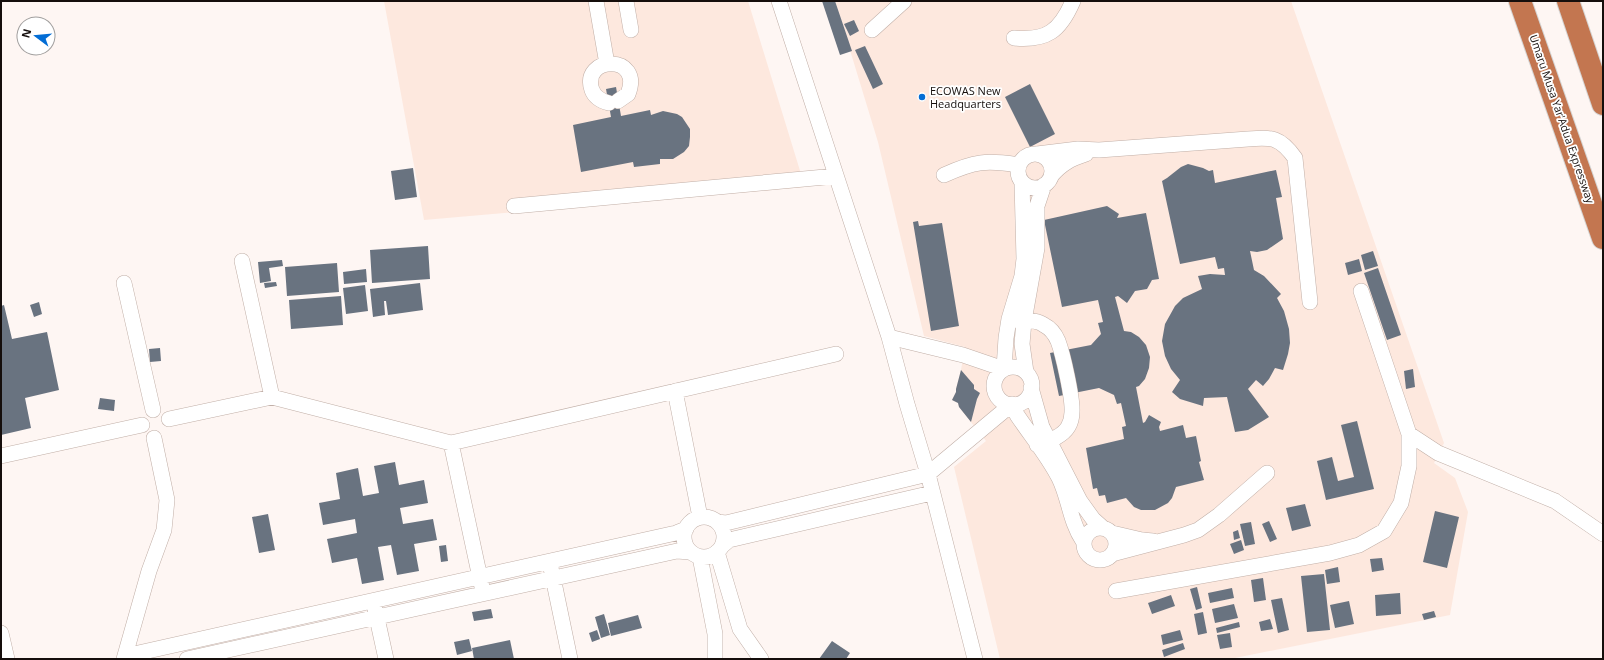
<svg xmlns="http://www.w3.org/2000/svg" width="1604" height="660" font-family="'Open Sans',sans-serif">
  <rect width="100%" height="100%" fill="#fef6f3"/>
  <path fill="#fde8de" d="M384,1H748L805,187L424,220Z
    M835,1H1291L1444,443L1434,463L1455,478L1468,512L1450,615L1230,659H1000L954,467L986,441L959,407L958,403L952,400L956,392V389L961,370L965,347L924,336L878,142Z"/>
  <path fill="#697380" d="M822,1H835L852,51L840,55Z
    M854,20L859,31L850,36L844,24Z
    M865,46L883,84L873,89L855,50Z
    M1030,84L1055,134L1030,147L1005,97Z
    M616,87L621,116L650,110L651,115L663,111L677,114L682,117L690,129V137L689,146L684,152L673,159H660V164L634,167L633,162L581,172L573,125L611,117L606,89Z
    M1188,164L1203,168L1209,171L1213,170L1215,183L1276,170L1282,197L1276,198L1283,239L1267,250L1257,252L1250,251L1254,270L1264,276L1281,294L1277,298L1284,311L1289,329L1290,343L1288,354L1283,370L1275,368L1269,379L1263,386L1256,380L1248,389L1269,417L1248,430L1235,432L1227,397L1204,398L1203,406L1180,399L1172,392L1180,380L1171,369L1165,356L1162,341L1165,324L1175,306L1183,298L1202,289L1198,276L1210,274L1225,275L1224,268L1218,269L1215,257L1180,264L1162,181L1167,178L1181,167Z
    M413,168L417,197L395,200L391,171Z
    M1107,206L1119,214L1117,218L1146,213L1159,279L1152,280L1147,289L1135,291L1127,303L1118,296L1115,297L1124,331L1131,332L1139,337L1146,345L1150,357L1149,368L1145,379L1139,386L1136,387L1143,423L1145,422L1149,415L1161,422L1159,427L1160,431L1183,425L1186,438L1196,436L1201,461L1199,462L1204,480L1176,487L1172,498L1168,503L1155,510H1141L1134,507L1126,498L1107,503L1105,495L1099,496L1097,488L1093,489L1086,448L1124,439L1122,427L1126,426L1121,403L1117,404L1114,395L1099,388L1059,396L1050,353L1091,345L1101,334L1098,323L1103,322L1098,300L1062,307L1044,220Z
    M918,221L919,226L942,223L959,326L931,331L913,222Z
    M428,246L430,279L372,283L370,250Z
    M1373,251L1378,266L1365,270L1361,255Z
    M1359,259L1362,271L1348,275L1345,263Z
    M282,260L283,266L269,268L271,281L260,283L258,262Z
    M337,263L339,292L287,296L285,267Z
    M1378,268L1401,335L1387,340L1364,273Z
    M366,269L367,282L344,284L343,272Z
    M276,282L277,286L265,288L264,283Z
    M420,283L423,310L388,315L386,301H384L385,315L373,317L370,289Z
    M365,285L368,311L346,314L343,288Z
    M341,296L343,325L291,329L289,300Z
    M39,302L42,314L34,317L30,305Z
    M4,305L12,339L47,332L59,390L25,398L31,428L1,435V306Z
    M160,348L161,361L150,362L149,349Z
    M1413,369L1415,387L1406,389L1404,371Z
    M961,370L974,385V389L980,393L977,399L971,422L959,407L958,403L952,400L956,392V389Z
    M100,398L115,400L114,411L98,409Z
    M1357,421L1374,489L1326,500L1317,461L1332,457L1338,481L1354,477L1341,425Z
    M395,462L399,485L424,480L428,503L400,508L403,524L433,519L437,540L414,544L419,571L397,575L391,545L378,547L384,580L362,584L357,558L332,563L327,539L357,533L355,519L323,525L319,503L340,499L336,473L358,468L363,496L379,493L374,466Z
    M1305,504L1311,526L1292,531L1286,508Z
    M1435,511L1459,517L1447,568L1423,562Z
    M268,514L275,550L259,553L252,517Z
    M1269,521L1277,539L1270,542L1262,524Z
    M1251,522L1255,544L1245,546L1240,524Z
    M1238,530L1240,538L1234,540L1233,532Z
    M1241,540L1244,550L1234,554L1230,544Z
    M446,545L448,561L441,562L439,546Z
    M1382,558L1384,570L1372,572L1370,559Z
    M1338,567L1340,582L1327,584L1325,570Z
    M1324,574L1330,630L1307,632L1301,576Z
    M1263,578L1266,600L1254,602L1251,580Z
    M1197,587L1202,608L1196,610L1190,589Z
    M1232,588L1234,598L1210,603L1208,593Z
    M1400,593L1401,614L1376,616L1375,595Z
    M1171,595L1175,606L1152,614L1148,603Z
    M1282,598L1289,630L1278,633L1271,600Z
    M1349,601L1354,624L1335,628L1330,605Z
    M1234,604L1238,618L1215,623L1212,609Z
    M491,609L493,618L474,621L472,612Z
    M1434,611L1436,617L1424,620L1422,614Z
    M1203,612L1207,633L1198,635L1194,614Z
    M604,614L610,635L601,638L595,617Z
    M638,615L642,628L611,636L608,623Z
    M1270,619L1273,629L1261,631L1259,622Z
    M1239,622L1240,627L1217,633L1216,628Z
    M597,630L600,639L592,642L589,633Z
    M1180,630L1183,640L1163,645L1161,635Z
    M1230,633L1232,647L1220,649L1217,635Z
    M469,639L472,651L457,655L454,642Z
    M510,640L514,659H474L472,648Z
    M832,641L850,653L846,659H819Z
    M1183,643L1185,649L1164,657L1162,650Z"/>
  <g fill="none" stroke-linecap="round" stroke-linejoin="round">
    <g stroke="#c1afa7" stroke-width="16">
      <path id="minor" d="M596,1L607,64
        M626,1L631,30
        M779,1L889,337L907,404L928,474L975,659
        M872,30L904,1
        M1014,38C1047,41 1060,31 1073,1
        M609,103C601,101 595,98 592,90C580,56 644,53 628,94L618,101
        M1037,154L1078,149L1099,150L1248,139C1272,137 1280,137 1295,158L1310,302
        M1018 171a17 17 0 1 1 34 0a17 17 0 1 1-34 0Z
        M944,175C975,161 986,160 1019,165
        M1051,176C1062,163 1071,159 1086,154
        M514,206L836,176
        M242,261L272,397
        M124,283L153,410
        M1361,291L1409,434L1438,453L1555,501L1603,534
        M1014,320C1024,321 1036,319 1044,325C1050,328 1055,334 1058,341C1063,354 1073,399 1072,412C1072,418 1071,422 1068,427C1062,437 1048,441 1037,445
        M889,337L963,355L1004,369L1006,338L1009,319L1022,276L1024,259L1022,182
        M994 386a19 19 0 1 1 38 0a19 19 0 1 1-38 0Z
        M1026,372L1022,344L1024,321L1037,248V206L1044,185
        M1031,388L1042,427L1080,501L1093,519L1103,528
        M675,391L700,517
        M169,419L272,397L451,443L836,354
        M451,443L482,587
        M1,456L142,425
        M684 537a20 20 0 1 1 40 0a20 20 0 1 1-40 0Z
        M717,522L726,523L928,474L1012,404L1017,415C1031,436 1048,456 1059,478C1069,498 1070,522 1083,541
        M1084 544a16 16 0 1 1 32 0a16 16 0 1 1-32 0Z
        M1112,533L1142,540L1153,541
        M722,546L729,540L932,493
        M717,552L740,629L761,659
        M1112,554L1184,535L1198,530L1219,515L1267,473
        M700,557L715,634V659
        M551,568L570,659
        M1116,591L1330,553L1359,545L1384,531L1401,503L1409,466V434
        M375,609L386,659
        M1,633L7,659
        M125,656L676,533L686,529
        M124,659L149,571L164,530L167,500L154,438
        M187,659C351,624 513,586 677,551L690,552"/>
    </g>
    <g stroke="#d5d4d3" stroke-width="24">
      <path id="highway" d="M1520,1L1603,238
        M1568,1L1603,104"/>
    </g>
    <use href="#minor" stroke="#fff" stroke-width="15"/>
    <use href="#highway" stroke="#c37650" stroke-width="22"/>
  </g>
  <circle fill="#036dd5" stroke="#fff" stroke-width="1.5" cx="922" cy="97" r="4"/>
  <g text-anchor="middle" stroke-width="3.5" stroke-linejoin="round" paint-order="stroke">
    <g font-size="11" fill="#150e0c" stroke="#fff" text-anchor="start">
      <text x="930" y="95">ECOWAS New<tspan x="930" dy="13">Headquarters</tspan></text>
    </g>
    <g font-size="11" fill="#150e0c" stroke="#fff">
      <text transform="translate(1562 119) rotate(71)" y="4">Umaru Musa Yar'Adua Expressway</text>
    </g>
  </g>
  <rect width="1604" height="660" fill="none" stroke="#150e0c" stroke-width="4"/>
  <g transform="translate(36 36) rotate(286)"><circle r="19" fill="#ffffff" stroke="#a19f9e"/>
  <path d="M0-3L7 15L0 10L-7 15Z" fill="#036dd5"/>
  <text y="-6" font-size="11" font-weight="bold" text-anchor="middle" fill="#150e0c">N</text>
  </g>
</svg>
